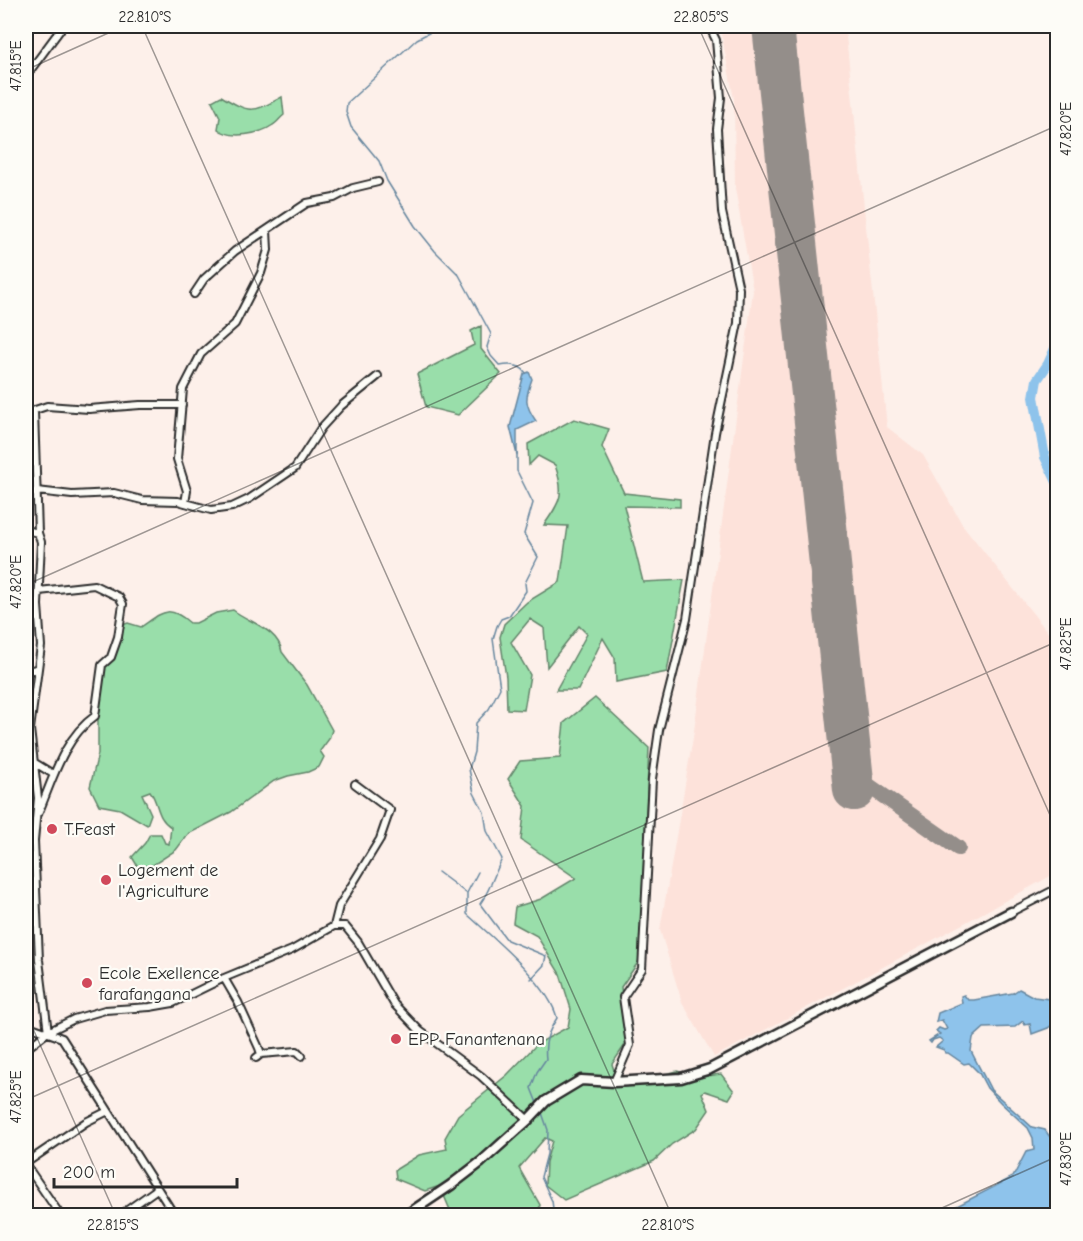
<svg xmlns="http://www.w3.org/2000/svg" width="1083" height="1241" font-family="'Comic Neue',sans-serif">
  <rect width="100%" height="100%" fill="#fdf0ea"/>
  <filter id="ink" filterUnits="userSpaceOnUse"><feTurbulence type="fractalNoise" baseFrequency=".0167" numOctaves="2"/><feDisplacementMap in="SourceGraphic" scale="12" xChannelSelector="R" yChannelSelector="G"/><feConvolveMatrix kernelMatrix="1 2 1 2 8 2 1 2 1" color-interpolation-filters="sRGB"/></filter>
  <g filter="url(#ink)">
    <path fill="#fde2da" d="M720,26H845L887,427L923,455L962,524L1057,644L1058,872L913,951L714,1057L682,1002L660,930L693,738L753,291L735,188L734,99Z"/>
    <path fill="#99deaa" stroke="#62846a" stroke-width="1.5" d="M221,96C251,114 252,113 282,97L284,115C280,118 277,123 273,125C260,134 231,140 218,129L220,117L212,101Z
      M481,326V349L501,374L458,415L426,407L417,374L474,345L471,331Z
      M574,419L609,429L602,447L624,493L680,499V507L624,506L643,582L684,580L667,672L616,682L615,658L603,638L578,690H556L587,634L579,626L547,667L544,628L530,619L511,642L530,675L524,710L507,709L506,677L500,637L504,624L527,602L560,582L568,526L544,525C561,501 565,494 555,465L538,456L529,465L528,444Z
      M233,610C250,623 278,629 282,652L307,685L332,730L329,739L320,751L324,757L319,767L308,772L288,776L274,781L231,812L188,834L176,850L153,865L138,867L132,857L145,843L150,834H161L165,843L169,844L171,827C156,818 159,803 150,791L142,794L151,814L147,825L120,809L99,805L90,787L98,754V715L105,667L114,659L125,624L128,623L141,627C163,612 168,604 190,623H196L216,613Z
      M595,698L649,748L639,961L621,987L627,1042L612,1064L619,1086L677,1071L700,1077L721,1074L734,1091L729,1099L705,1091L702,1093L709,1110L696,1129L672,1144L654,1161L564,1200L545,1185L546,1162L552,1141L545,1138L519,1168L540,1205L538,1215H443L450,1210L440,1186L425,1191L396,1179L395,1170L419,1155L447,1149L445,1138L458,1115L507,1075L537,1044L568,1027L571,1009L560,974L537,936L513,923L515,907L541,899L576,878L521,840L525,806L508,779L520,761L560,758L564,723Z"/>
    <path fill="#8ec3eb" stroke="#66869e" stroke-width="1.5" d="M529,372L532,379C525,398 524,404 536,421L517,430V455L510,427L524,374Z
      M1019,989L1034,997L1057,1000V1021L1048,1028L1032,1034L1030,1024L1025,1025L1023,1021L1015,1027L984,1028L973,1038L971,1051L991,1090L1032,1127L1045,1130L1053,1141L1057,1142V1215H931L957,1206L1013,1177L1026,1152L1034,1150L1033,1138L1028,1128L1001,1103L987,1088L979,1073L969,1063L964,1064L948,1053H945L944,1050L936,1047L943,1041L939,1038L933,1040L931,1043L929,1041L940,1034L936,1031L939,1028L944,1030L947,1029L942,1020L936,1022L938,1013L962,1003L961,996L964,995L968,1000H974L1013,993Z"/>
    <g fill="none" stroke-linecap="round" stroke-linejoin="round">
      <path stroke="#66869e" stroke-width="1.5" d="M442,26L417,39L347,103L346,112L351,127L379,161L387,181L415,226L435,251L459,275L491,334L487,347L491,356L500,366C510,364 520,364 526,373
        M517,453V471L533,503L524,534L538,557L525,583L526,591L509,616L501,619L497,626L493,639L500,688L489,709L476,723L474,752L469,769L474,793L484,812L487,831L502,859C494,874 491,889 480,904L507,940L546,956L544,965L531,979
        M438,872L466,893
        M478,872L467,893V914C493,938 549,984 557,1018C548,1032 544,1042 546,1059L537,1072L531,1088L537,1103
        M541,1110L548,1130L547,1154L541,1177L552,1201L554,1216"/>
      <path stroke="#8ec3eb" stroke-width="10" d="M1058,342L1048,364L1037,380L1034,397L1045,457L1058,484"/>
      <path stroke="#948e8a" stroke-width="16" d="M852,774L958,848"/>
      <path stroke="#948e8a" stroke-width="42" d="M773,26L854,790"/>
      <g stroke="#2b2b2b" stroke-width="10">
        <path id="street" d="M26,76L63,26
          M194,294L204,279L235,251L307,203L334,198L353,188L378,182
          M34,411L38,533L41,542L38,605L41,646L30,729L38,798L34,841L39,960L48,1032
          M26,413L47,406L89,409L140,405H182
          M26,494L37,491L72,495L114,493L142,500L178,501L211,510L232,507L249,499L295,468L321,428L341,406L378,376
          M185,503L187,491L177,459L183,389L201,354L235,324L261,273L268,250L267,230
          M26,530L38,533
          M26,671L37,669
          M26,762L35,763L53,774
          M39,812C53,778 64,738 95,716L102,665L111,657L118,637L123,604L119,597L94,585L39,591
          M1011,912L1058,888
          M334,926L339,906L380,839L390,810L355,784
          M224,978L238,1002L259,1048L261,1054L256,1058
          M26,1025L62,1038L175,1216
          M26,1049L48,1032L74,1019L105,1010L150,1007L173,1003L224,978L292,950L334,926H345L358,942L394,1004L420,1031L481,1076L528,1120
          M261,1054L297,1051L302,1056
          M614,1082L630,1045L623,997L642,969L652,779L659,730L687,619L715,433L738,323L739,289L722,212L717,129L721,98L716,40L709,26
          M26,1163L86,1122L108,1111
          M26,1165L61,1216
          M119,1216L157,1189"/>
      </g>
      <g stroke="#2b2b2b" stroke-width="13">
        <path id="secondary" d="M405,1216L451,1185L481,1162L528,1120L546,1101L581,1080L614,1082L681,1078L710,1069L1011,912"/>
      </g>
      <use href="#street" stroke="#fdfcf7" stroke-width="6"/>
      <use href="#secondary" stroke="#fdfcf7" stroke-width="8"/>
    </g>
  </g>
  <path fill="none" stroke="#2b2b2b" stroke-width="1.5" stroke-opacity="0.45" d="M142,26L672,1216M698,26L1058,833M26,70L124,26M26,585L1058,125M26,1013L116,1216M26,1100L1058,641M924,1216L1058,1156"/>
  <g fill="#d1495b" stroke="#fdfcf7" stroke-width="2">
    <circle cx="52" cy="829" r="6"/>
    <circle cx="106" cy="880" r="6"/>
    <circle cx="87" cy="983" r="6"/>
    <circle cx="396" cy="1039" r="6"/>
  </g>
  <g text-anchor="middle" stroke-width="4.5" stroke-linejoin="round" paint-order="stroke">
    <g font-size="18" fill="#2b2b2b" stroke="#fdfcf7" text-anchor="start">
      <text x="64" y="835">T.Feast</text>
      <text x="118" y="876">Logement de<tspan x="118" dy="21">l'Agriculture</tspan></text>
      <text x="99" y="979">Ecole Exellence<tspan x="99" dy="21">farafangana</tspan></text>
      <text x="408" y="1045">EPP Fanantenana</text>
    </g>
  </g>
  <rect width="1083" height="1241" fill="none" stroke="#fdfcf7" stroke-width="66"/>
  <path d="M54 1178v9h183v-9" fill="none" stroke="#2b2b2b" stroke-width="3"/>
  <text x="63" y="1178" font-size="18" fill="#2b2b2b" stroke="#fdfcf7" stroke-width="4.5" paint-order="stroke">200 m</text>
  <rect x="33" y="33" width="1017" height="1175" fill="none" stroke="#2b2b2b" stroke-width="2"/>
  <g font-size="15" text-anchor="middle" fill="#2b2b2b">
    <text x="145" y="22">22.810°S</text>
    <text x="701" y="22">22.805°S</text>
    <text transform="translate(16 66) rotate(-90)" y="5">47.815°E</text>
    <text transform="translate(1066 129) rotate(-90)" y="5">47.820°E</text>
    <text transform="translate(16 582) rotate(-90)" y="5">47.820°E</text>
    <text transform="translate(1066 644) rotate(-90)" y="5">47.825°E</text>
    <text transform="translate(16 1097) rotate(-90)" y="5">47.825°E</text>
    <text transform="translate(1066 1159) rotate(-90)" y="5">47.830°E</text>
    <text x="113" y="1230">22.815°S</text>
    <text x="668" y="1230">22.810°S</text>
  </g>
</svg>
